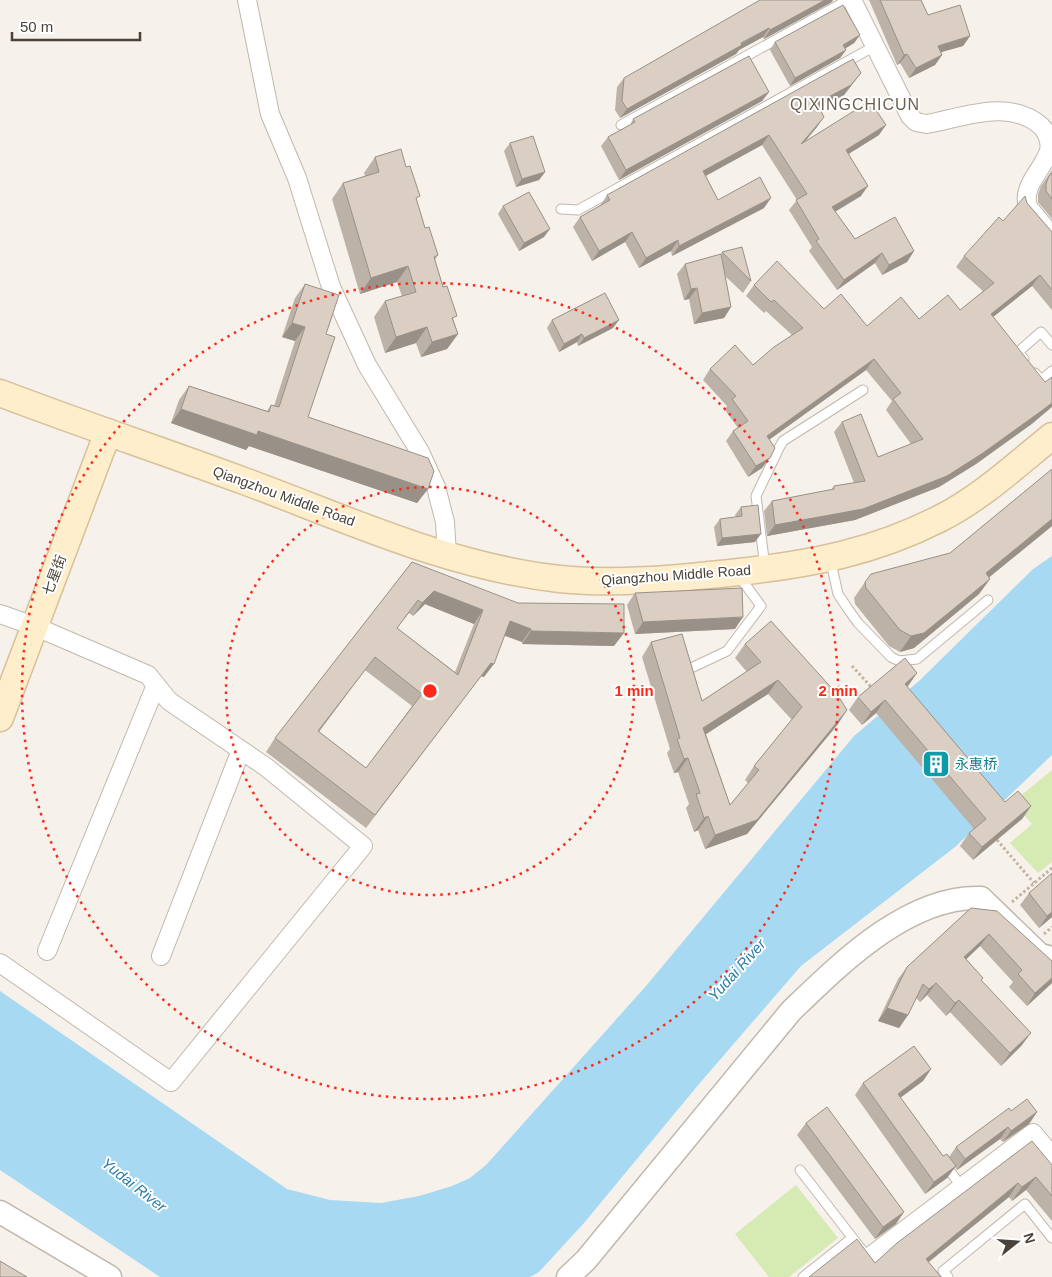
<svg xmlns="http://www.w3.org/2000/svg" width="1052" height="1277" font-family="Arial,'Noto Sans SC',sans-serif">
  <rect width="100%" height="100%" fill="#f6f1eb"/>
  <path fill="#d6eab4" d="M1052,770V862L1038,873L1010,843L1032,824L1013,802Z
    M796,1185L838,1238L789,1277H769L735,1234Z"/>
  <path fill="#a7daf2" d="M1052,556V755L955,847L801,966L699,1084L584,1223L539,1272L530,1277H160L0,1170V991L287,1189L330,1200L381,1203L419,1196L452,1186L470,1178L486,1165L646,986L854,736L919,681L1033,569Z"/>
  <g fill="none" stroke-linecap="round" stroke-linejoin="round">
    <g stroke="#c1b8ad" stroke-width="11">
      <path id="service" d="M621,125L848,0
        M561,209L578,210L875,46
        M1024,359L1018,352L1041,332L1052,345
        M1035,373L1041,380L1052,371
        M830,558L838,594L848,609L858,623L891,657L899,661L917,659L988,600
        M765,567L756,496L779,448L783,441L863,390
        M688,675L689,669L727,651L761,606L739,576
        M944,1163L961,1186
        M800,1170L862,1250
        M803,1277L852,1238
        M948,1277L943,1271L1025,1204L1052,1238"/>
    </g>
    <g stroke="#c1b8ad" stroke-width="20">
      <path id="minor" d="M247,0L270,114L297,178L331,287L367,365L420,452L436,487L445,522L447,555
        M852,0L910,116L916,122L927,124C964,117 1009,98 1041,126C1047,132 1051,142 1049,151C1043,170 1021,186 1028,207L1052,236
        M0,614L34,626L148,675L169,701L266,767L363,846L171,1082L0,963
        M47,951L156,685
        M161,956L241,750
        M868,1258L1033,1133L1052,1156"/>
    </g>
    <g stroke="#c1b8ad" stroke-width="25">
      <path id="tertiary" d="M0,1212L110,1277
        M568,1277L586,1260L791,1011C839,965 908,895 981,898L1040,955L1052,958"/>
    </g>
    <g stroke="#d6c19a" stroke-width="29">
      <path id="secondary" d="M0,393C81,424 163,451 244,481C347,519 449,567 560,579C619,585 680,578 739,572C811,564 874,552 939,519C981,498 1016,465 1052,436
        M0,718L108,432"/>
    </g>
    <path stroke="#c4b39e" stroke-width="3" stroke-dasharray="2.5 2.5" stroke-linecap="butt" d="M852,666L873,689
      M997,840L1034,883
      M1012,902L1052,868
      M1044,934L1052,927"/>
    <use href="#service" stroke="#fff" stroke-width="9"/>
    <use href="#minor" stroke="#fff" stroke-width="18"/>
    <use href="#tertiary" stroke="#fff" stroke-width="22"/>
    <use href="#secondary" stroke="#ffeecb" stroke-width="26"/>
  </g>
  <path fill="#bcb2a8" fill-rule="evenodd" d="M869,0H921L928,15L970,36L963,46L941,52L942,55L935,65L909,78L900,63L897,65Z
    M832,2L764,39L763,37L739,50L736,54L620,118L615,110L617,87L624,78Z
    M860,35L854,43L845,49L846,50L840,58L790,86L770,50L775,42Z
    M861,73L844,95L819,108L817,127L804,143L879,135L848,154L861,196L835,211L855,239L914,251L907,262L882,275L875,263L837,290L809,251L812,247L789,210L797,200L762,145L706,176L718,200L764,208L672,256L671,251L639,268L625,242L592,261L573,227L580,217L600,206L607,195Z
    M769,92L762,101L619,180L601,146L608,137L630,125L633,119Z
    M510,143L545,172L539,180L516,187L504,151Z
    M375,157L417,201L425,228L438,255L435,260L458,334L447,349L421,357L416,343L385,353L374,317L385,301L402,296L397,282L360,294L332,199L343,183L365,176L364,173Z
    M1052,170V219L1038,202V194L1041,186Z
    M1027,203L1052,232V310L1032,286L993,317L1033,423L976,464L939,487L855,520L767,536L764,511L772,501L831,490L834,486L854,483L834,432L842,422L878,457L911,444L886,410L892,401L866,370L769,440L762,468L748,477L726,441L733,431L738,428L725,410L727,406L703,380L710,369L753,365L792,335L766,311L764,313L746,296L754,285L824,309L867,326L919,319L960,310L983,291L956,267L964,256L1003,221Z
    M503,206L544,237L519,251L498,214Z
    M722,252L751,281L743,293L725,276L731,307L724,318L694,324L689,299L684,300L677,274L685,264L721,254Z
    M305,284L326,334L308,417L428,489L417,503L249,446L246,450L171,423L179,400L189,386L267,411L271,405L274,406L295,341L282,337L295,298Z
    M552,320L613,328L578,346L577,342L559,352L547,328Z
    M1052,469V526L989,577L990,579L979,594L914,648L900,652L889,646L855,604L854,598L865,582L950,553Z
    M741,507L755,542L717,546L714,527L720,519L736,517L735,515Z
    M412,562L614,646L522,644V642L505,636L484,677L481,676L366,828L266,752L275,738ZM425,604L474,624L455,672L397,628L409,613L413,616ZM365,670L412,706L366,768L319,732Z
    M635,593L735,629L635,634L627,605Z
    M651,642L702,701L747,672L735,658L745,644L838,724L747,834L705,849L698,830L694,832L686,808L689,804L678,772L674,773L667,753L670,749L642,657ZM768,694L792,720L754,766L745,780L748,783L730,805L706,734Z
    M917,673L907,687L1005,802L1031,806L1022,819L973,860L960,846L969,833L974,829L876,713L862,725L849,710L858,697Z
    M1029,893L1052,917L1039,928L1020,905Z
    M971,908L1052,961V983L1027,1006L1009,987L1013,982L980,946L966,959L983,978L981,980L1022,1045L1001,1066L950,1012L946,1016L927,995L920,1002L916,998L908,1015L899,1028L878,1021L898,979L907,967Z
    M931,1069L923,1081L900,1098L943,1156L949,1157L956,1147L1011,1111L1037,1112L1029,1124L1003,1142L1000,1139L957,1170L955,1167L947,1178L925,1194L855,1095L863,1083Z
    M806,1123L896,1224L875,1239L797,1135Z
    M1052,1165V1221L1026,1190L1012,1201L1009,1197L929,1262L875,1263L897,1243Z"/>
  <path fill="#999188" d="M825,0H833L832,2L764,39L770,30Z
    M769,28L763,37L739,50L736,54L620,118L627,109Z
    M860,35L854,43L837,53L843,45Z
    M970,36L963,46L931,55L938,46Z
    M846,50L840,58L790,86L795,78Z
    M907,54L900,63L897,65L904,55Z
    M942,55L935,65L909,78L916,68Z
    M861,73L844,95L810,113L817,103Z
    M769,92L762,101L619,180L626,170Z
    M824,117L817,127L794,154L801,144Z
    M886,125L879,135L839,160L846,150Z
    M769,135L762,145L696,181L703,171Z
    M545,172L539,180L516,187L522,179Z
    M868,186L861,196L825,218L832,207Z
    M771,198L764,208L672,256L679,246Z
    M550,229L544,237L519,251L524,243Z
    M632,232L625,242L592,261L599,251Z
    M678,240L671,251L639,268L646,258Z
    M914,251L907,262L882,275L889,265Z
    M882,253L875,263L837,290L844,280Z
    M408,266L397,282L360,294L371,278Z
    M1040,275L1032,286L983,325L991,314Z
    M697,288L689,299L684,300L691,289Z
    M731,307L724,318L694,324L702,313Z
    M619,320L613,328L578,346L584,338Z
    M292,323L305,327L295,341L282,337Z
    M427,327L416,343L385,353L396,337Z
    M458,334L447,349L421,357L432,342Z
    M582,334L577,342L559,352L564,344Z
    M874,359L866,370L759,447L767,436Z
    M1052,403V407L1033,423L976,464L939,487L855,520L767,536L775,525Z
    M181,409L258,431L428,489L417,503L249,446L246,450L171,423Z
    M770,458L762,468L748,477L756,466Z
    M1052,519V526L975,589L986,573Z
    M761,534L755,542L717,546L722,538Z
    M990,579L979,594L914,648L900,652L911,636Z
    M434,591L483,610L474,624L425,604L413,616L422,603Z
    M743,617L735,629L635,634L643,622Z
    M510,621L531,629L522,642L501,634Z
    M531,631L624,633L614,646L522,644Z
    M375,657L365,670L309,744L318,731Z
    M491,663L494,664L484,677L481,676L366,828Z
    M917,673L908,686L896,697L905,684Z
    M778,680L768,694L694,742L703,728Z
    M885,700L876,713L862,725L871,712Z
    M847,710L838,724L747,834L705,849L715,835Z
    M688,758L678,772L674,773L684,759Z
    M1031,806L1022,819L973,860L982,847Z
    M708,816L698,830L694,832L704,818Z
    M1052,912V917L1039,928L1047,916Z
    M989,934L980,946L955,970L964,957Z
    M1052,978V983L1027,1006L1035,993Z
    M936,983L927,995L920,1002L929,989Z
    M959,1000L950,1012L946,1016L955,1003Z
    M887,1008L908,1015L899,1028L878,1021Z
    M1031,1033L1022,1045L1001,1066L1010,1053Z
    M931,1069L923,1081L889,1106L898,1094Z
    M1037,1112L1029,1124L1003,1142L1011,1131Z
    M1008,1127L1000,1139L957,1170L965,1159Z
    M956,1166L947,1178L925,1194L934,1182Z
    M1036,1177L1026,1190L1012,1201L1022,1187Z
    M1018,1183L1009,1197L916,1272L926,1259Z
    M904,1212L896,1224L875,1239L883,1227Z"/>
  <path fill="#dbcfc3" stroke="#999188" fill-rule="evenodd" d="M760,0H825L770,30L769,28L741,43L742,45L627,109L622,101L624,78Z
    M880,0H921L928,15L960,5L970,36L938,46L942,55L916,68L907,54L904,55Z
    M843,5L860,35L843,45L846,50L795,78L775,42Z
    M749,56L769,92L626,170L608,137L635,122L633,119Z
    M853,59L861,73L851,85L817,103L824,117L801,144L870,101L886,125L846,150L868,186L832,207L855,239L895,217L914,251L889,265L882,253L844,280L816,241L819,239L796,200L807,194L769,135L703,171L718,200L760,177L771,198L679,246L678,240L646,258L632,232L599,251L580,217L610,200L607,195Z
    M533,136L545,172L522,179L510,143Z
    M401,149L406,167L410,166L420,196L416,198L425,228L429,227L438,255L434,257L443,287L447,286L457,316L452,318L458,334L432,342L427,327L396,337L385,301L416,292L408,266L371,278L343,183L379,172L375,157Z
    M1052,173V199L1046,191V184L1049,176Z
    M529,192L550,229L524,243L503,206Z
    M1025,196L1027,203L1052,232V290L1040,275L991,314L1045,382L1052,377V403L1040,412L983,453L947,476L863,509L775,525L772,501L834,489V486L865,481L842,422L861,414L878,457L923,439L893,399L901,393L874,359L767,436L775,448L770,458L756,466L733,431L748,421L732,399L736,396L710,369L735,345L753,365L774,347L803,328L774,300L771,302L754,285L777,261L824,309L841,294L867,326L901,297L919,319L948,295L960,310L994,283L964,256L999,217L1003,221Z
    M742,247L751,281L722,252Z
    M721,254L731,307L702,313L697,288L691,289L685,264Z
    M305,284L339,295L326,334L335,337L308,417L428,458L434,471L428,489L258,431L257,435L181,409L189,386L269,412L271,405L279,407L305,327L292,323Z
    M605,293L619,320L584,338L582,334L564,344L552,320Z
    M1052,469V519L986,573L990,579L924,633L911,636L900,630L866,588L865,582L871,574L950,553Z
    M758,505L761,534L722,538L720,519L742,516L741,507Z
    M412,562L518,603L624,604V633L531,631V629L510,621L494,664L491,663L375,815L275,738ZM434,591L483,610L458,675L397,628L418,600L422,603ZM375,657L422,694L366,768L318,731Z
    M742,588L743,617L643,622L635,593Z
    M771,621L837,694L847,710L757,820L715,835L708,816L704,818L696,794L700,793L688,758L684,759L677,739L680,738L651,642L682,634L702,701L761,662L745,644ZM778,680L802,707L754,766L759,770L730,805L703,728Z
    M905,658L917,673L905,684L1005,802L1018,791L1031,806L982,847L969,833L986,819L885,700L871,712L858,697Z
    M1052,873V912L1047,916L1029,893Z
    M971,908L997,911L1052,961V978L1035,993L1018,974L1022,970L989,934L964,957L983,978L981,980L1031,1033L1010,1053L959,1000L955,1003L936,983L929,989L923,984L908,1015L887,1008L907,967Z
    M914,1046L931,1069L898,1094L943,1156L947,1154L956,1166L934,1182L863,1083Z
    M1027,1099L1037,1112L1011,1131L1008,1127L965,1159L956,1147L1009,1108L1011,1111Z
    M827,1107L904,1212L883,1227L806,1123Z
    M1032,1141L1052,1165V1196L1036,1177L1022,1187L1018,1183L926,1259L941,1277H809L857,1239L875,1263L897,1243Z
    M0,1261L27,1277H0Z"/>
  <g fill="none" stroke="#fd2a1b" stroke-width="2.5" stroke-dasharray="2.5 5">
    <circle cx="430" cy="691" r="204"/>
    <circle cx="430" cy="691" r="408"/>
  </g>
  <defs>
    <g id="building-square" transform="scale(1.4375)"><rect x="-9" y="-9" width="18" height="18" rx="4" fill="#0f9aa8" stroke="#fff"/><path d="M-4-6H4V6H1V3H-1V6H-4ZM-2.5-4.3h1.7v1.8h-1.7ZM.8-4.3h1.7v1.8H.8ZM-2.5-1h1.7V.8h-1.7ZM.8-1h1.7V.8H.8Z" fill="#fff"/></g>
  </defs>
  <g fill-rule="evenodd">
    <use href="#building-square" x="936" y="764"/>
  </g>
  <g text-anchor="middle" stroke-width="4" stroke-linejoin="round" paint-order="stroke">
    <g font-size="14" fill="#4a4238" stroke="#fff">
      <text transform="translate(284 496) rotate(20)" y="5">Qiangzhou Middle Road</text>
      <text transform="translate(54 575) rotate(-69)" y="5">七星街</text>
      <text transform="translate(676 575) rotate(-4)" y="5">Qiangzhou Middle Road</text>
    </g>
    <g font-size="14" fill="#0d838f" stroke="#fff" text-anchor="start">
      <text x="955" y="769">永惠桥</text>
    </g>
    <g font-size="15" font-style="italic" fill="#2b7ea8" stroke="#fff">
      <text transform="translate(737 970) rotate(-48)" y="5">Yudai River</text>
      <text transform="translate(134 1185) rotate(38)" y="5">Yudai River</text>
    </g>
    <g font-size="16" letter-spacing="1" fill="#6d5f4f" stroke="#fff">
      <text x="855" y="110">QIXINGCHICUN</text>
    </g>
  </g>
  <circle cx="430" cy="691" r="8" fill="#fd2a1b" stroke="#fff" stroke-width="2.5"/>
  <g font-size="15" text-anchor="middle" font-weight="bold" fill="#fd2a1b" stroke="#fff" stroke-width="4" stroke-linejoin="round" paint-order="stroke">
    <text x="634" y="696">1 min</text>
    <text x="838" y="696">2 min</text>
  </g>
  <g transform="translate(1017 1242) rotate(73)" stroke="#ffffff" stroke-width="4" paint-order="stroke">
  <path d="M0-4L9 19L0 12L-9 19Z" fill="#4a4238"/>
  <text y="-8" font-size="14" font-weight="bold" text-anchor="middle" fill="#4a4238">N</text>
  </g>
  <path d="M12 32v8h128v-8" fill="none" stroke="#4a4238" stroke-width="2.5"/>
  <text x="20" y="32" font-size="15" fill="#4a4238" stroke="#ffffff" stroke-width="4" paint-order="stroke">50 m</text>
</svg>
